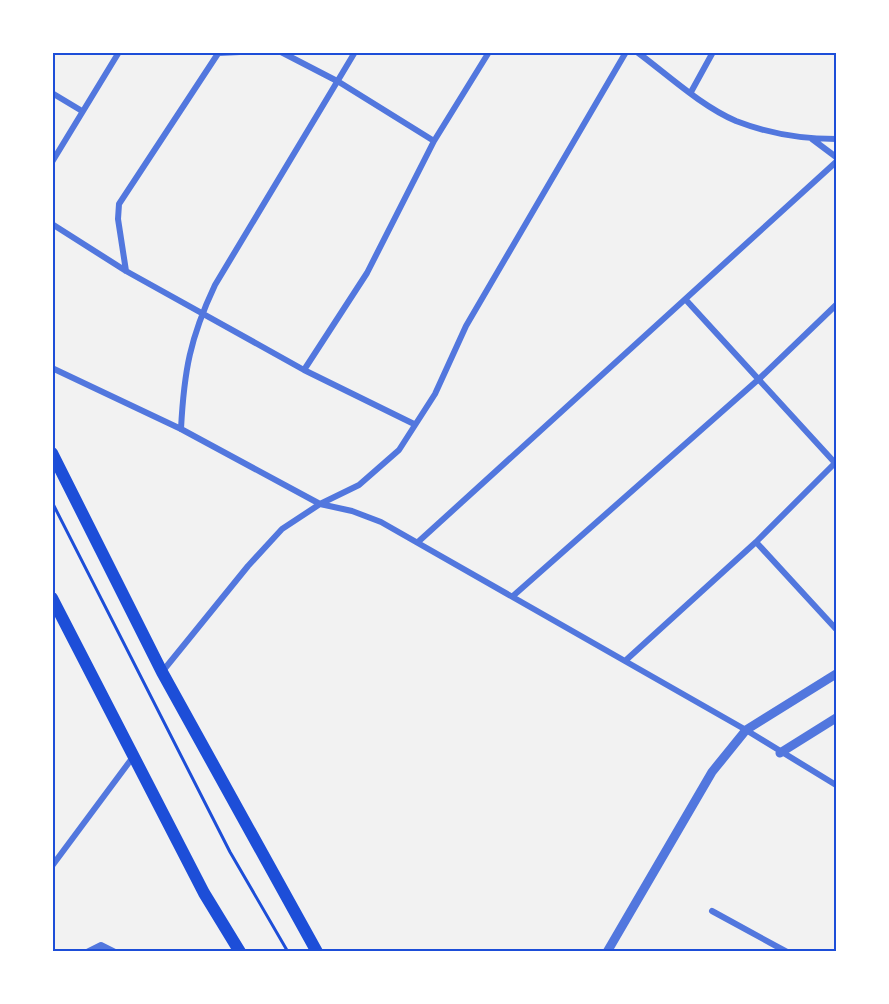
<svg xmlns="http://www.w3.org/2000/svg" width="889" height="1004" font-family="'Public Sans',sans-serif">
  <rect width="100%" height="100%" fill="#f2f2f2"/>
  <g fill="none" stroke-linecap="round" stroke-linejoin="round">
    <path stroke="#1d4ed8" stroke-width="3" d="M52,502L230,852L288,952"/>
    <path stroke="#5277de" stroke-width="6" d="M281,52L339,82L434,141
      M637,52C668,75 701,106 736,121C767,133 804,139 836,139
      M219,53L240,52
      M691,92L713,52
      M52,93L82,111
      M812,139L836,157
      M52,162L119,52
      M52,224L126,271L304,370L414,424
      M126,271L118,219L119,204L219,52
      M686,300L836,464
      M52,368L181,429L320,504L352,511L381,522L746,730L836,785
      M304,370L367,273L434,141L489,52
      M181,429C184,371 190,338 215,285L355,52
      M418,542L836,162
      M756,542L836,629
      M513,596L760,378L836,305
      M625,661L756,542L836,462
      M162,672L248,566L282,529L320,504L359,485L399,450L435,394L466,326L626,52
      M52,866L133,757
      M712,911L787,952
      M87,952L101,945L115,952"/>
    <path stroke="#5277de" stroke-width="9" d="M780,753L836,718
      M607,952L712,772L746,730L836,674"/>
    <path stroke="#1d4ed8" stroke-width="12" d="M52,453L162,672L317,952
      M52,598L204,893L240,952"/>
  </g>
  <rect width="889" height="1004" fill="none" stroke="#ffffff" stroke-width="108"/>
  <rect x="54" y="54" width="781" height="896" fill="none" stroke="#1d4ed8" stroke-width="2"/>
</svg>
